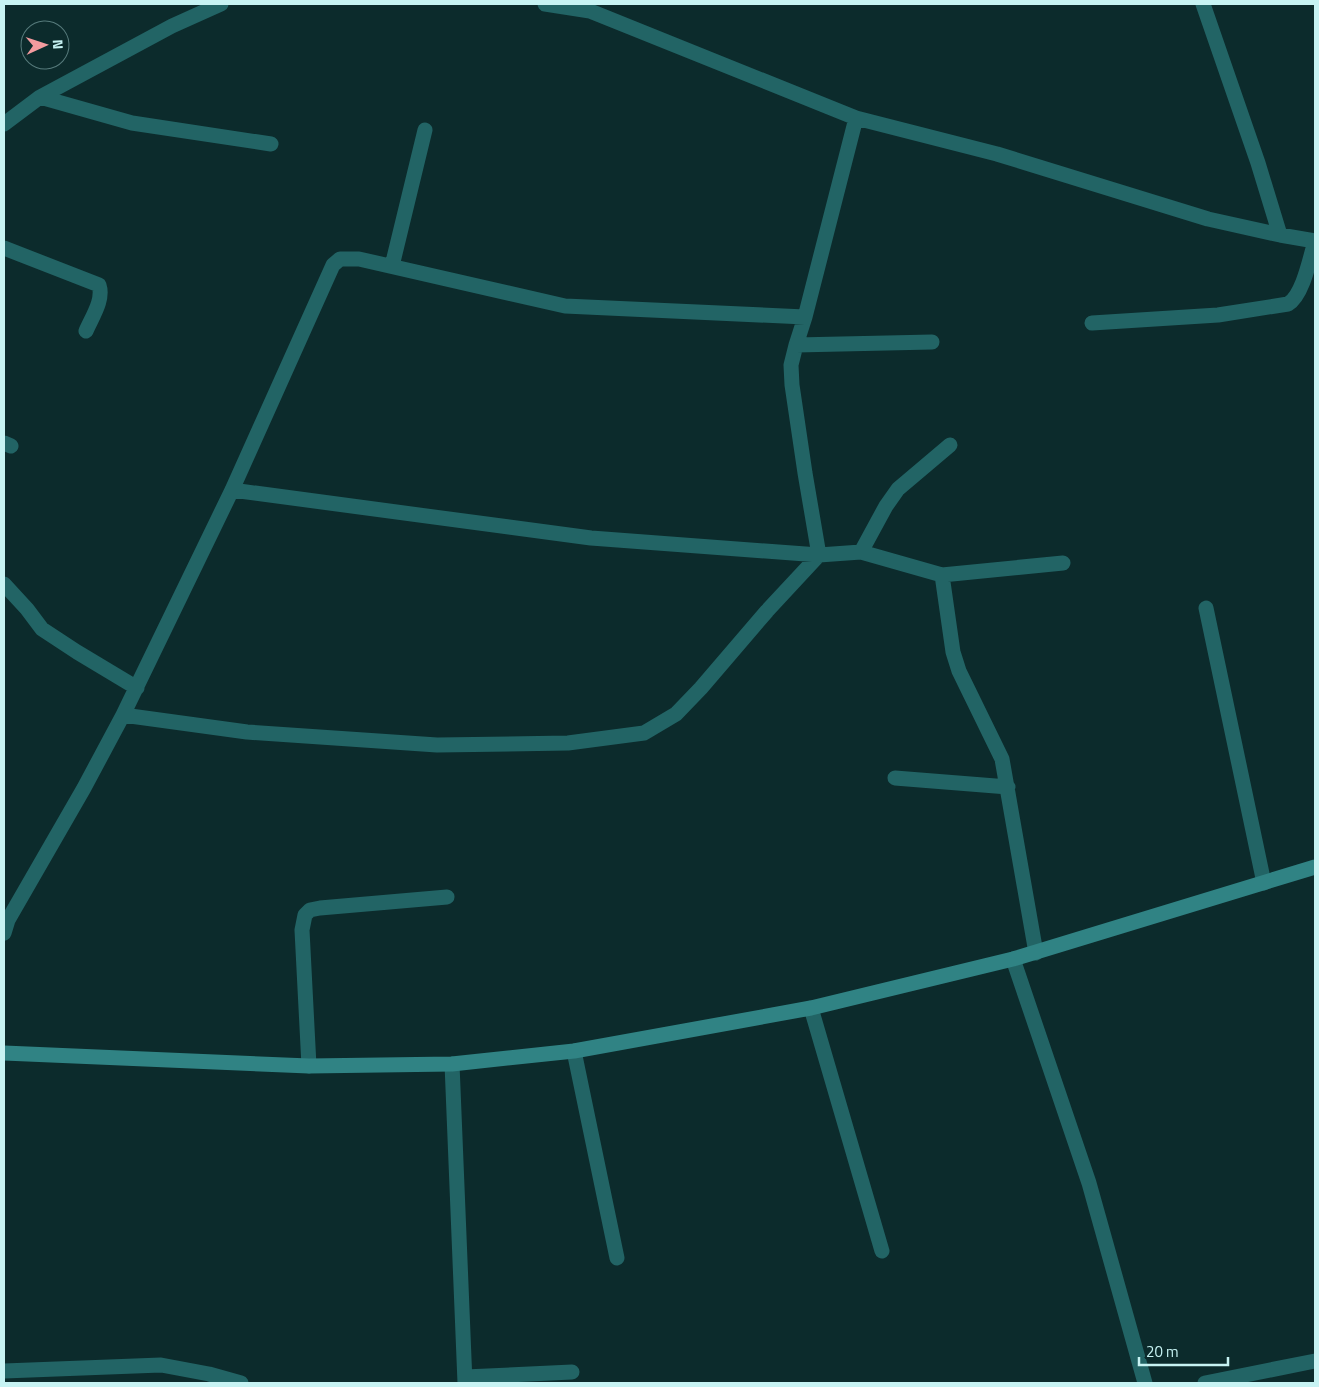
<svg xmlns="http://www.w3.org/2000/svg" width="1319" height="1387" font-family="'Titillium Web',sans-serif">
  <rect width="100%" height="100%" fill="#0c2b2c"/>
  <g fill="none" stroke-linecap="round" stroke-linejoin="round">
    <path stroke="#226465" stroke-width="15" d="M545,4L590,11L856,118L997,154L1208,219L1280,235L1315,241
      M1203,4L1258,163L1280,235
      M40,97L132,123L271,144
      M4,124L40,97L172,26L221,4
      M4,248L99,285C104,300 92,317 86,331
      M392,266L425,130
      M1092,323L1218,315L1288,304C1303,295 1310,258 1315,241
      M796,345L932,342
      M4,443L11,446
      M232,490L591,538L819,555L861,552L942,575L953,652L959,671L1002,759L1036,953
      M861,552L886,506L898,489L950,445
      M819,555L805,473L792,385L791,365L796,345L805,317L856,118
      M942,575L1063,563
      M4,584L27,609L42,629L77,652L137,688
      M1206,608L1264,883
      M123,715L232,490L333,265L340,259H359L565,306L805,317
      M895,778L1008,787
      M4,933L8,920L84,788L123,715L247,732L437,745L568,743L644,733L676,714L701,688L767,611L819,555
      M1013,959L1089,1183L1145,1383
      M811,1008L882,1251
      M574,1051L617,1258
      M452,1064L465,1383
      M309,1066L302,930L305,915L310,910L320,908L447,897
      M4,1371L161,1365L209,1374L241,1383
      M465,1377L572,1372
      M1205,1383L1315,1361"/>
    <path stroke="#308384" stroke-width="15" d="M4,1053L309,1066L452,1064L574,1051L811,1008L1013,959L1315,867"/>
  </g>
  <rect width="1319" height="1387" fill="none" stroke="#c7f3f3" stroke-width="10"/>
  <g transform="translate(45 45) rotate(87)"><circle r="24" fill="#0c2b2c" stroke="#577b7c"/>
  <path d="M0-4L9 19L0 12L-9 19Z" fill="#f49b9f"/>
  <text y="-8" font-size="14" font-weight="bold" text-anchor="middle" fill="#c7f3f3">N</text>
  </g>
  <path d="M1139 1357v8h89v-8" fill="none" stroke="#c7f3f3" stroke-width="2.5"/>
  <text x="1146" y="1357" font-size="15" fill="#c7f3f3" stroke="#0c2b2c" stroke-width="4" paint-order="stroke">20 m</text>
</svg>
